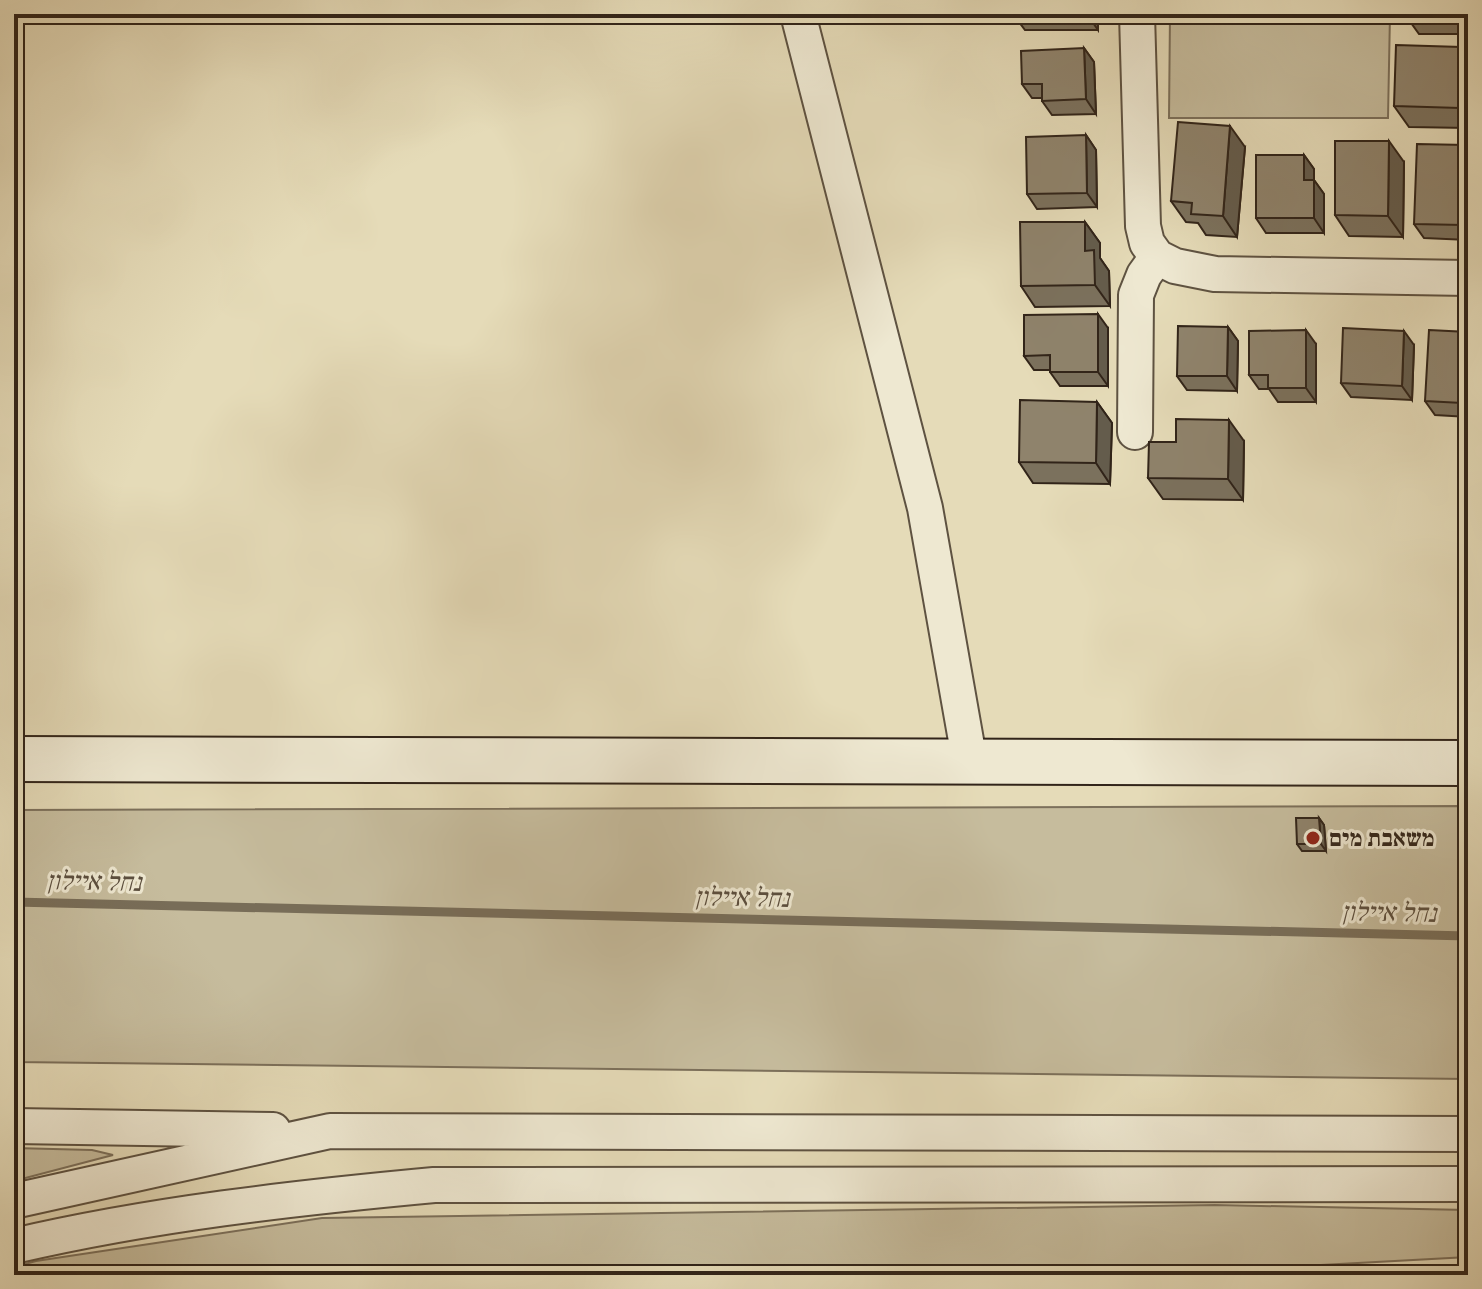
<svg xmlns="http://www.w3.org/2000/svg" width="1482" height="1289" font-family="'IM FELL French Canon','Frank Ruhl Libre',serif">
  <rect width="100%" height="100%" fill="#e5dbb8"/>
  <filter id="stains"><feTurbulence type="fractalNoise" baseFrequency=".0025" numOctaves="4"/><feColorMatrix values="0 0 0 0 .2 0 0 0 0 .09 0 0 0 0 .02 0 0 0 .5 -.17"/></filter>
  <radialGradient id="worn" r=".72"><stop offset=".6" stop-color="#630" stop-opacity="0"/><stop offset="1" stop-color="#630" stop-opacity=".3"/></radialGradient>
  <path fill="#c6bc9d" stroke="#7c705b" stroke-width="2" d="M1170,14H1390L1388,118H1169Z
    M1468,806V1079L14,1062V810Z
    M14,1148L92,1150L113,1155L14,1181Z
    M1215,1205L1468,1210V1257L1137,1275H14V1267L36,1261L322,1218Z"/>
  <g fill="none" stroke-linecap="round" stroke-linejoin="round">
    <path stroke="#786d58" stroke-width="9" d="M14,902L1468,936"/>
    <g stroke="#5e5241" stroke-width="38">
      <path id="minor" d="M798,14L925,508L970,763
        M1157,257L1175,266L1215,274L1468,278
        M1135,432L1136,295L1144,275L1157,257L1147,243L1143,226L1137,14
        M14,1126L273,1130
        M14,1201L330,1131L1468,1134
        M14,1246C151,1214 294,1198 434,1185L1468,1184"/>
    </g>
    <g stroke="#312419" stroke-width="48">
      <path id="secondary" d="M14,759L1468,763"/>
    </g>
    <use href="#minor" stroke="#eee8d1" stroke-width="34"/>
    <use href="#secondary" stroke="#eee8d1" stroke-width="44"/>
  </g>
  <path fill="#7b715d" stroke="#312419" stroke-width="2" d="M1013,14H1098V30H1025Z
    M1468,14V34H1419L1409,20Z
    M1461,47L1468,56V128L1409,127L1394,106Z
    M1084,48L1094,62L1096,114L1052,115L1042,101V98H1032L1022,84Z
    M1086,135L1096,150L1097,207L1037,209L1027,194Z
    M1245,147L1237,237L1206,235L1198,223L1186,222L1171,201Z
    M1468,148V240L1424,238L1414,224Z
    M1304,155L1314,169V180L1324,194V233H1266L1256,218Z
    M1404,162L1403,237L1349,236L1335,215Z
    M1085,222L1100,243V258L1109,271L1110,306L1035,307L1021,286Z
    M1228,327L1238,341L1237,391L1187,390L1177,376Z
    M1108,328V386H1060L1050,372V370H1034L1024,356Z
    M1468,332V417L1435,415L1425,401Z
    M1316,344V402H1278L1269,389H1259L1249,375Z
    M1414,345L1412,400L1351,397L1341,383Z
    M1097,402L1112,423L1110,484L1033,483L1019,462Z
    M1244,441L1243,500L1163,499L1148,478Z
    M1319,818L1324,825L1326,851H1302L1297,844Z"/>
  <path fill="#645c4c" stroke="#312419" stroke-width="2" d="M1087,14H1098V30Z
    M1461,47L1468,56V119L1460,108Z
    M1084,48L1094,62L1096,114L1086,99Z
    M1230,126L1245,147L1237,237L1223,216Z
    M1086,135L1096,150L1097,207L1087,193Z
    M1389,141L1404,162L1403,237L1388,216Z
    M1466,145L1468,148V233L1463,225Z
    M1304,155L1314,169V194L1304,180Z
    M1314,180L1324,194V233L1314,218Z
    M1085,222L1100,243V258L1109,271L1110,306L1095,285L1085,251Z
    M1098,314L1108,328V386L1098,372Z
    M1228,327L1238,341L1237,391L1227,376Z
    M1306,330L1316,344V402L1306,388Z
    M1404,331L1414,345L1412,400L1402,386Z
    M1463,374L1468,381V412L1462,403Z
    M1097,402L1112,423L1110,484L1096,463Z
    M1229,420L1244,441L1243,500L1228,479Z
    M1319,818L1324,825L1326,851L1321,844Z"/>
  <path fill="#8f836c" stroke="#312419" stroke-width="2" d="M1409,14H1468V19L1409,20Z
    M1396,45L1461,47L1460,108L1394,106Z
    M1084,48L1086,99L1042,101V84H1022L1021,51Z
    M1178,122L1230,126L1223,216L1191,214L1192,203L1171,201Z
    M1086,135L1087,193L1027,194L1026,137Z
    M1335,141H1389L1388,216L1335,215Z
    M1417,144L1466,145L1463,225L1414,224Z
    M1256,155H1304V180H1314V218H1256Z
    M1020,222H1085V251L1094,250L1095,285L1021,286Z
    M1098,314V372H1050V355L1024,356V315Z
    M1178,326L1228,327L1227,376H1177Z
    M1343,328L1404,331L1402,386L1341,383Z
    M1306,330V388H1268V375H1249V331Z
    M1429,330L1468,332V374H1463L1462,403L1425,401Z
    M1020,400L1097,402L1096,463L1019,462Z
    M1176,419L1229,420L1228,479L1148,478L1149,442H1176Z
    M1296,818H1319L1321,844H1297Z"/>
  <circle fill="#8f2418" stroke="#eee8d1" stroke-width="3" cx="1313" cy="838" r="8"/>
  <g text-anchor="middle" stroke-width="6" stroke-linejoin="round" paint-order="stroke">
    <g font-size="24" font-weight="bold" fill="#312419" stroke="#eee8d1" text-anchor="start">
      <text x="1329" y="846">משאבת מים</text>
    </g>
    <g font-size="26" font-style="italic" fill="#5b4e3e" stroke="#eee8d1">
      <text transform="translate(94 881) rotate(1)" y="9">נחל איילון</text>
      <text transform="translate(742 897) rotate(1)" y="9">נחל איילון</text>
      <text transform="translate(1389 912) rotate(1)" y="9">נחל איילון</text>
    </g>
  </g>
  <rect width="1482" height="1289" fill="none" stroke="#e5dbb8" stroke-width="48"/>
  <rect x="16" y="16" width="1450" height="1257" fill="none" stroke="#312419" stroke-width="4"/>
  <rect x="24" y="24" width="1434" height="1241" fill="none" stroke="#312419" stroke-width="2"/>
  <rect width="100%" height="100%" filter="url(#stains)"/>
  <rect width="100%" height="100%" fill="url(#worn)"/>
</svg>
